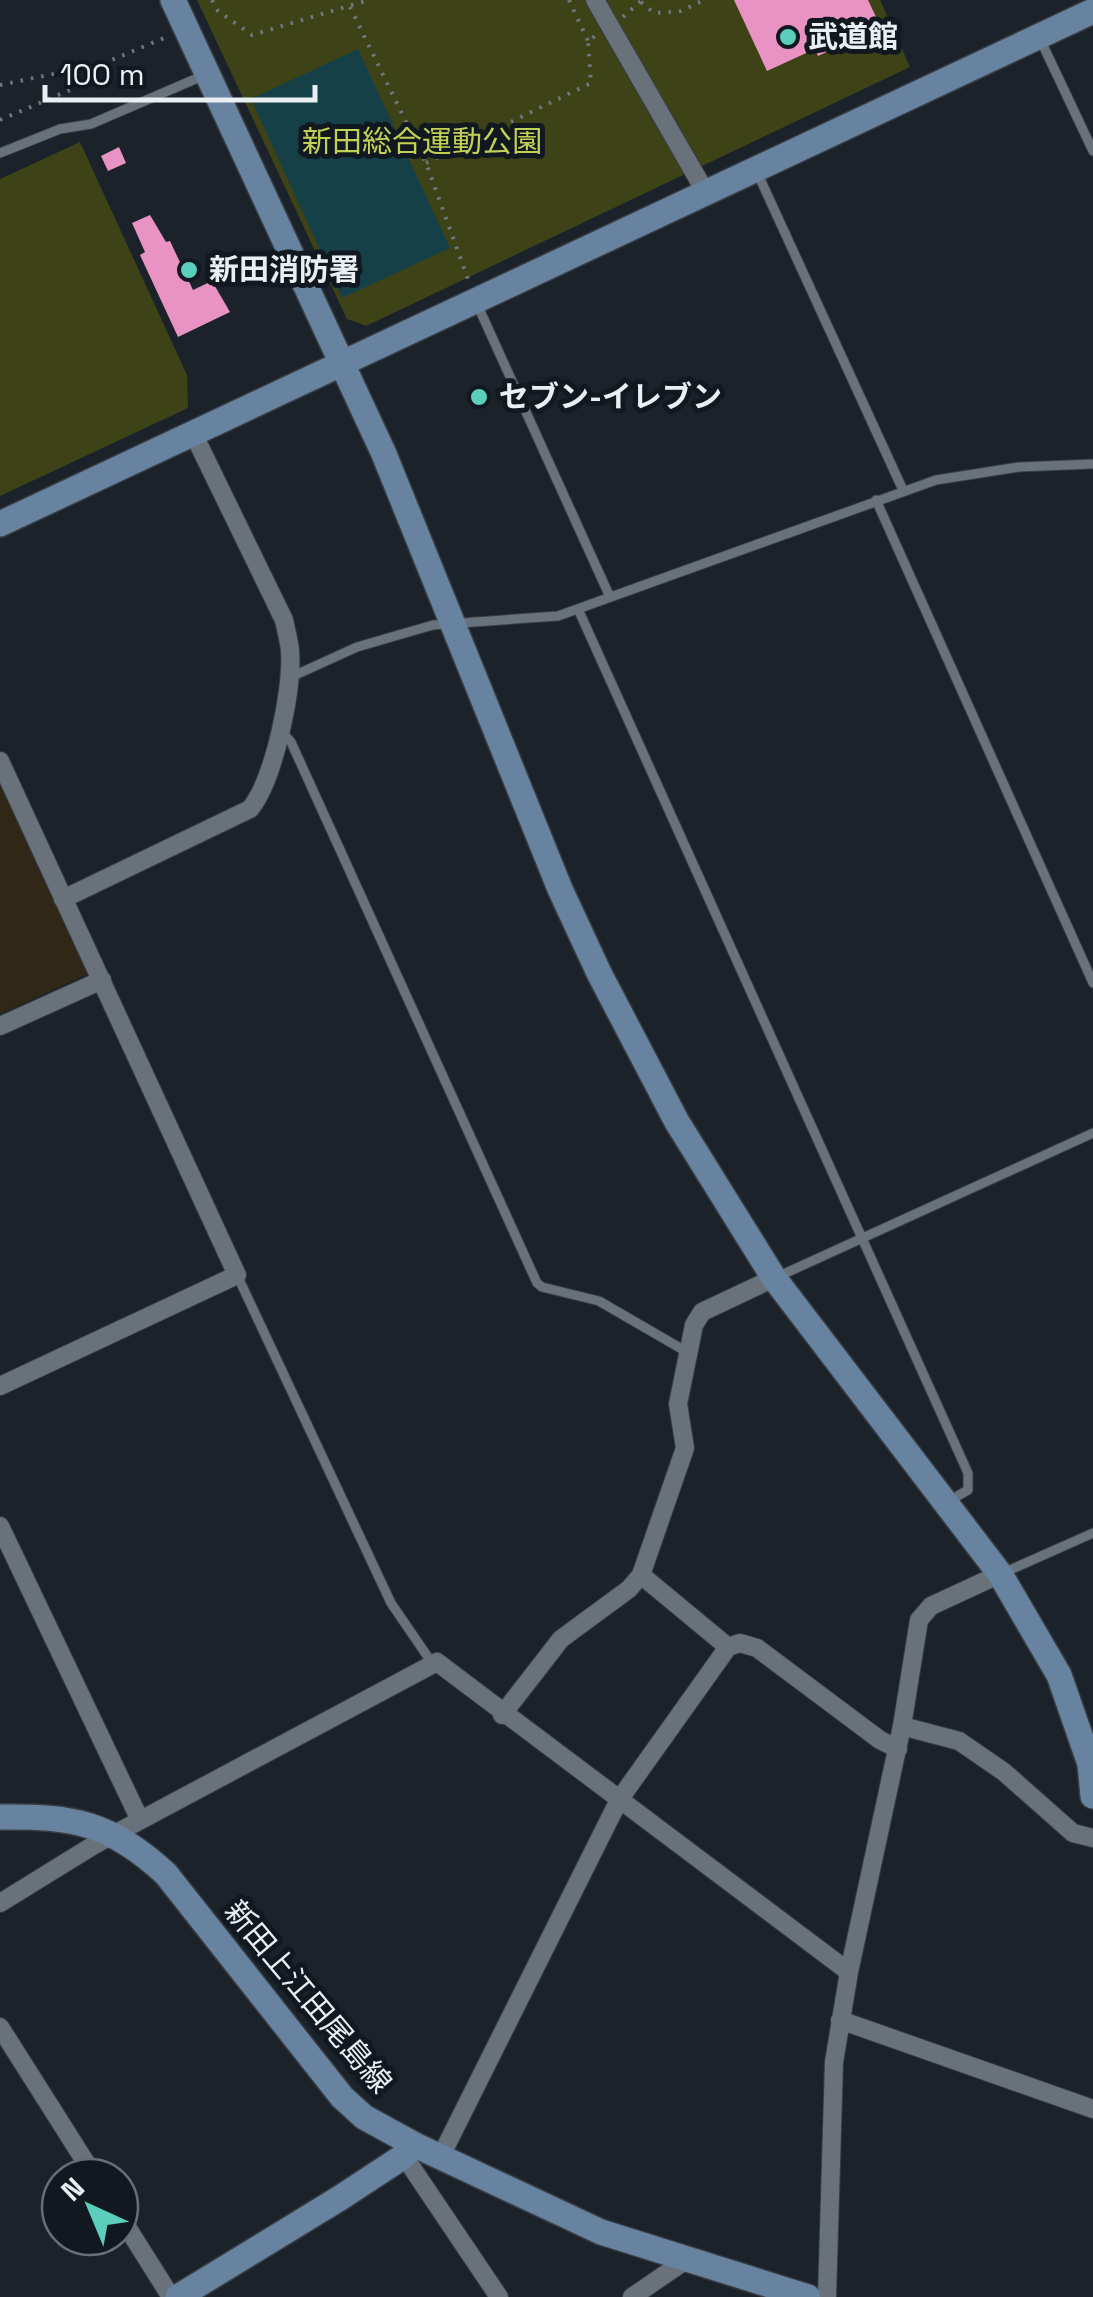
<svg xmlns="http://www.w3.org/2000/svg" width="1093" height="2297" font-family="'Space Grotesk','Noto Sans JP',sans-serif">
  <rect width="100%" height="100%" fill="#1b222a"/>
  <path fill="#302717" d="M0,783L88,974L0,1014Z"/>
  <path fill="#3d4317" d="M197,0H880L910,67L366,326L347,319Z
    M80,142L187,375L188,408L0,496V179Z"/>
  <path fill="#164048" d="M358,49L450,248L342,298L251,99Z"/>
  <path fill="#e993c4" d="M734,0H868L877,19L827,42L831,50L818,56L815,49L767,71Z
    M119,147L126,163L108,171L101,156Z
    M150,215L166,242L170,241L193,290L212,281L230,312L178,337L140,255L145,252L132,223Z"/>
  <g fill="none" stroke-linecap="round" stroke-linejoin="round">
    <g stroke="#383d44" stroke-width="11">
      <path id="lane" d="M1040,39L1093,151
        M0,153L60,129L91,124L207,74
        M756,170L903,490
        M477,304L610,597
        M876,500L1093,983
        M578,609L968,1473V1490L949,1501
        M291,677L357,647L433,625L558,616L936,480L1019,467L1093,464
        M281,731L291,742L537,1283L542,1287L599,1301L687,1352
        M237,1275L391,1603L432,1663
        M777,1277L1093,1133
        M1003,1573L1093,1533"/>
    </g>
    <g stroke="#383d44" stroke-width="20">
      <path id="street" d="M595,0L706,193
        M0,761L237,1275L0,1386
        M63,899L250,809C274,780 293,689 290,651C289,640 286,630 284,620L193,433
        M0,1026L102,980
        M0,1526L140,1820
        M641,1575L728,1647
        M502,1715L561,1639L629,1589L641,1575L685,1448L678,1404L694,1325L702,1312L774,1278
        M902,1726L959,1741L1004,1772L1073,1833L1093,1838
        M0,1903L94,1845L437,1662L849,1972
        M840,2020L1093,2109
        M0,2027L95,2177
        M404,2156L499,2297
        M440,2158L619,1800L728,1647L740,1643L757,1648L880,1740L898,1749
        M120,2216L171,2297
        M632,2297L686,2260
        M827,2297L834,2062L849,1972L902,1726L919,1620L931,1606L1000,1574"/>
    </g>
    <g stroke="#383d44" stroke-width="28">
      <path id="secondary" d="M173,0L384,454L560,889L599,973L677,1122L774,1278L1000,1574L1059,1675L1090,1764L1093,1796
        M0,524L1093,11
        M0,1817C74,1816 111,1823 166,1874L342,2097L364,2117L415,2145L601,2232L808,2297
        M178,2297L340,2198L404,2156L415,2145"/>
    </g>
    <path stroke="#71777e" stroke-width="4" stroke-dasharray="2.5 8" stroke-linecap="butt" d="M212,0L218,11L252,35L369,0
      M569,0L588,41
      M641,2L654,13L681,11L704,0
      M350,7L426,163L469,282
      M623,17L642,0
      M0,85L102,64L169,36
      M0,120L77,87L102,64
      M426,163L591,83L588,41L595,36"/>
    <use href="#lane" stroke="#69717b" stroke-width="9"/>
    <use href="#street" stroke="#69717b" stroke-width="18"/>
    <use href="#secondary" stroke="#6783a0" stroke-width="25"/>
  </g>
  <g fill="#5bcebc" stroke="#121820" stroke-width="4">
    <circle cx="788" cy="37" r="10"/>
    <circle cx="189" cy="270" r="10"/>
    <circle cx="479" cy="397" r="10"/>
  </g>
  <g text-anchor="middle" stroke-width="10" stroke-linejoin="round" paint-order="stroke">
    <g font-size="30" font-weight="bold" fill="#eaeff4" stroke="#121820" text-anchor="start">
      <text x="808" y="47">武道館</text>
      <text x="209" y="280">新田消防署</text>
      <text x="499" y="407">セブン-イレブン</text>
    </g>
    <g font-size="30" fill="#c2d155" stroke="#121820">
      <text x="422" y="152">新田総合運動公園</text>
    </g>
    <g font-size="30" fill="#eaeff4" stroke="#121820">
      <text transform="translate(308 1997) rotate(50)" y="10">新田上江田尾島線</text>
    </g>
  </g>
  <g transform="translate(90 2207) rotate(316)"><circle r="48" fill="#121820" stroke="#686e75" stroke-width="2.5"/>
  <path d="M0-8L18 38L0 25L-18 38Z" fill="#5bcebc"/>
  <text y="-15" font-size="28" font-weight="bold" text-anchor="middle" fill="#eaeff4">N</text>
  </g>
  <path d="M45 85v15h270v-15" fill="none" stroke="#eaeff4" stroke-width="5"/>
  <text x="60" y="85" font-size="30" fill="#eaeff4" stroke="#121820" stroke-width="8" paint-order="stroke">100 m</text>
</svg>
